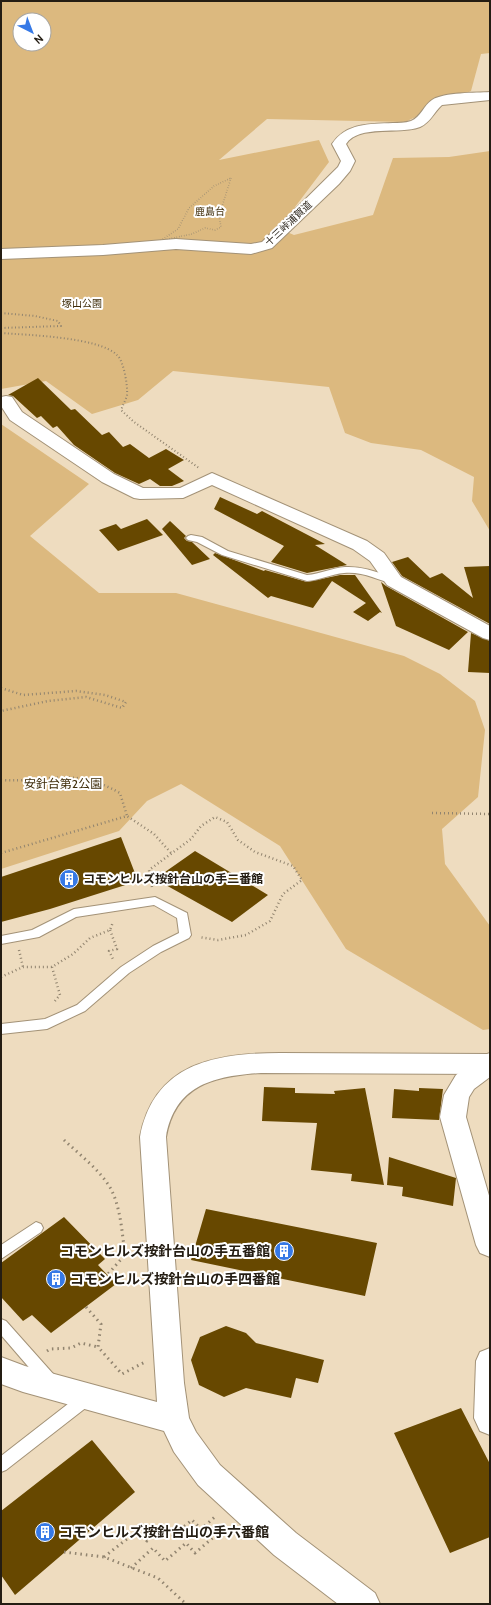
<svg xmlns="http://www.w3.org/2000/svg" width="491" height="1605" font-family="Cabin,'Noto Sans JP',sans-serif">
  <rect width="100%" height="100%" fill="#eedcbf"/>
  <path fill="#dcb97f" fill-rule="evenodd" d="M1,1H490V53L481,54L471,91L405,122L267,119L219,160L319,140L329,162L295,207L287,232L294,235L373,215L393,158L449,157L490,151V531L472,501L474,477L421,450L371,443L345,433L329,387L173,371L138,400L92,414L46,381L1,389ZM20,20H44V44H20Z
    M1,424L89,484L30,536L99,593H176L404,656L440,674L475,701L485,730L478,797L442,829L445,864L490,926V1029L483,1030L346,949L280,846L181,784L147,801L119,831L1,869Z"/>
  <path fill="#674800" d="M38,378L71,410L75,409L102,435L109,432L123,447L130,444L149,458L166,449L184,460L168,469L184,481L172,486H160L150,479L139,484L115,473L74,445L57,426L53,428L41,416L37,418L13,396L8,395Z
    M220,497L257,514L262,511L325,544L315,545L347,565L307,573L271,562L284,546L214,509Z
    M147,519L163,535L118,551L99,530L116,524L121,529Z
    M170,521L186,536L184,538L187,541L192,542L210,559L192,565L162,529Z
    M215,553L264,571L265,570L307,582L340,575H355L382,613L380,612L368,621L353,612L366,603L332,581L313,608L271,596L268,598L213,555Z
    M408,557L430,578L442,573L473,598L464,567L490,566V624L402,576L392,562Z
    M381,582L386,586L468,632L449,650L396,626Z
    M471,633L490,641V673L468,672Z
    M121,837L138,881L50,909L1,922V877Z
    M195,851L268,895L232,922L155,879Z
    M264,1087L295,1088V1093L335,1094L334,1091L365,1088L384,1185L351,1181L352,1174L311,1170L317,1123L262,1121Z
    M419,1088L443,1089L439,1120L392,1118L394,1089L419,1091Z
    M389,1157L456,1178L453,1206L402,1196L403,1187L387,1185Z
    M206,1209L377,1243L365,1296L191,1260Z
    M64,1217L105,1259L98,1265L116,1284L51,1333L32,1315L23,1321L1,1297V1263Z
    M226,1326L246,1333L256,1343L324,1360L318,1383L296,1378L291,1398L246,1388L224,1397L199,1385L191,1360L200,1337Z
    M461,1408L490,1464V1537L450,1553L394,1433Z
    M92,1440L135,1492L15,1595L1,1575V1511Z"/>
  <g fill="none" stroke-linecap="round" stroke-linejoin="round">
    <g stroke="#a39277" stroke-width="2">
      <path id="lane" d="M191,535L202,537L228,551L307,575C320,574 332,568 345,567C363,566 380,573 397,579L399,581L394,584C378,580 362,571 344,573C332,574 320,580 307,581L222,555L197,542L188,540L186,538L188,536Z
        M155,897L187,913L191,935L189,938L161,952L129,973L85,1011L47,1029L1,1034V1024L45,1019L77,1005L121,967L153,946L179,933L177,918L154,905L76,917L39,937L1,944V936L32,930L74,909Z
        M36,1222L41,1224L43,1228L41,1232L1,1259V1245Z
        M1,1319L6,1321L55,1376L57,1381L55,1386L50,1388L45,1386L1,1335Z
        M87,1391L92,1393L94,1398L92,1403L6,1470L1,1472V1456L82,1393Z"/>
    </g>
    <g stroke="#a39277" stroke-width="2">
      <path id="street" d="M490,92V100L442,105C434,112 430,123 420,127C400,135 359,124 346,144L355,161L350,171L339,184L272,248L251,254L176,249L103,255L1,259V249L103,245L176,239L251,244L262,242L338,167L341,161L332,144C346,123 369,124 393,123C398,123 405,123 411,121C421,117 424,105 432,100C444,92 476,93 490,92Z
        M6,396L12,397L22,412L114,474L143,488H180L212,473L367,541L384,553L401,577L490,626V640L483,638L387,585L370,561L353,549L212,485L183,498L140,499L134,498L102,482L10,420L1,406V397Z
        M490,1053V1077L474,1089L469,1097L466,1117L490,1199V1257L480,1253L476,1245L440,1117L444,1095L456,1075L481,1056Z
        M490,1348V1435L480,1431L474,1418L476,1361L480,1352Z"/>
    </g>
    <g stroke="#a39277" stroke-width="2">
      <path id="secondary" d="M280,1053L490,1054L489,1074L261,1073C214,1076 175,1085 166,1137L184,1383L189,1418L196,1432L220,1465L296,1533L375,1593L380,1604H338L274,1555L198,1485L174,1452L164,1431L23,1392L1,1384V1357L25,1366L157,1402L140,1137C154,1063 216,1053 280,1053Z"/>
    </g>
    <path stroke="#91846f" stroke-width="1.5" stroke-dasharray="0.5 2" stroke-linecap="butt" d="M231,178L219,216L221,227L215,230L205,228L192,234L168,239L154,245L178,229L189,208L214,186Z"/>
    <path stroke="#91846f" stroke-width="2" stroke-dasharray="1 2.5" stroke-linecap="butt" d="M1,313L35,316L58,321L61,326L1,328
      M1,333C27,335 99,337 117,355C124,361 128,387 127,396C125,401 123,405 121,410L134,422L199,468"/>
    <path stroke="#91846f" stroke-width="2.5" stroke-dasharray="1 3" stroke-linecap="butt" d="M1,688L23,695L76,691L105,695L126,702L122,708L86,697L48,701L1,711
      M1,780C49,783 72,766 120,793L127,816
      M432,813L490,814
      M1,853L127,816L154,834L172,854
      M152,887L149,870L191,839L201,826L215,817L227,822L238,840L255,852L293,866L302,880L283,894L270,921L246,935L218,940L199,937
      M110,930L117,949L109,951L114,961
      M19,950L23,967
      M52,967L60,995L54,1002
      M1,977L23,967H52L73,954L90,938L110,930L113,922"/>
    <path stroke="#91846f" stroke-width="3" stroke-dasharray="1.5 4" stroke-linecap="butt" d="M64,1140C80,1155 100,1170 111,1189C121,1209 122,1233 125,1255L107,1275
      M86,1307L101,1324L98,1347L122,1374L145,1362
      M47,1351L50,1349L71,1348L81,1343L98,1347
      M64,1552L104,1557L158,1578L186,1604
      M104,1557L137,1531L147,1541L164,1524L173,1536L192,1520L201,1529L216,1516
      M131,1568L153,1548L165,1561L186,1543L195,1553L228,1525"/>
    <use href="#lane" fill="#fff" fill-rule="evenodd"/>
    <use href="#street" fill="#fff" fill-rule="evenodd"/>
    <use href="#secondary" fill="#fff" fill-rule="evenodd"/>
  </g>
  <defs>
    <g id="building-disc" transform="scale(1)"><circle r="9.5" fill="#3679e6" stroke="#fff"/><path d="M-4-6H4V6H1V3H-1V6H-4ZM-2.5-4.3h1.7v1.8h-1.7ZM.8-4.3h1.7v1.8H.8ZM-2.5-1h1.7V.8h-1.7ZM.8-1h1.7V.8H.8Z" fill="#fff"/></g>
  </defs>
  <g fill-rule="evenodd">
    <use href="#building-disc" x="69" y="879"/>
    <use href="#building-disc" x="284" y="1251"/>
    <use href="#building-disc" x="56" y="1279"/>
    <use href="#building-disc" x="45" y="1532"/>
  </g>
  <g text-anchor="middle" stroke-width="4" stroke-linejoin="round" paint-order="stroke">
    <g font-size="10" fill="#3f2d0a" stroke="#fff">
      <text x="210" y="215">鹿島台</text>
      <text x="82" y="307">塚山公園</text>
    </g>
    <g font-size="10" fill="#241d13" stroke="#fff">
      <text transform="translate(288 223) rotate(-43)" y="4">十三峠浦賀道</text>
    </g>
    <g font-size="12" fill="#3f2d0a" stroke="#fff">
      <text x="63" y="788">安針台第2公園</text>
    </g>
    <g font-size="12" font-weight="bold" fill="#241d13" stroke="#fff" text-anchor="start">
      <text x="83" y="883">コモンヒルズ按針台山の手二番館</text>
    </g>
    <g font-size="14" font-weight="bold" fill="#241d13" stroke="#fff" text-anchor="start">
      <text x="270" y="1256" text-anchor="end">コモンヒルズ按針台山の手五番館</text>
      <text x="70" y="1284">コモンヒルズ按針台山の手四番館</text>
      <text x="59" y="1537">コモンヒルズ按針台山の手六番館</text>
    </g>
  </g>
  <rect width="491" height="1605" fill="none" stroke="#241d13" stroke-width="4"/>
  <g transform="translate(32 32) rotate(138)"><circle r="19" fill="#ffffff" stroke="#a7a5a1"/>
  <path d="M0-3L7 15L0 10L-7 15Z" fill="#3679e6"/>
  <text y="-6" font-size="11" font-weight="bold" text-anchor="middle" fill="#241d13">N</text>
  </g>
</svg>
